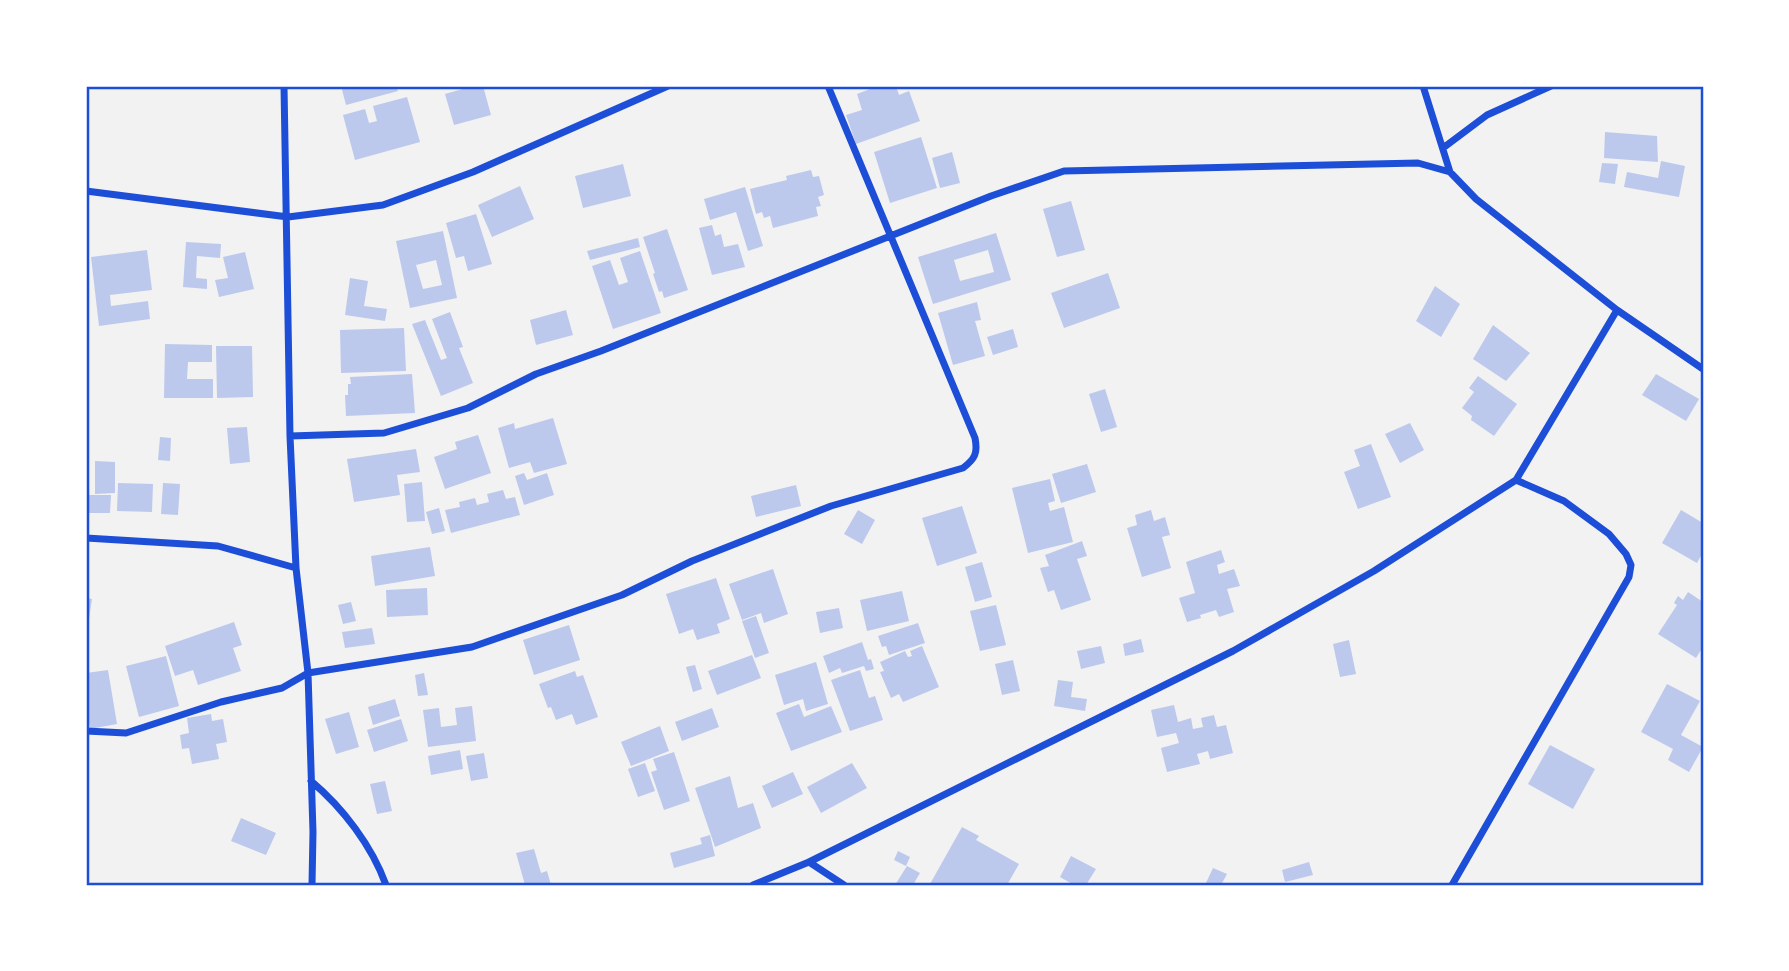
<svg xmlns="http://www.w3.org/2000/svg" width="1789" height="971" font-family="Manrope,sans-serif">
  <rect width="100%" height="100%" fill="#f2f2f2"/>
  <path fill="#bdc9ec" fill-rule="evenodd" d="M341,86H396L398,91L346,105Z
    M473,86H483L491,115L454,125L445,94Z
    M869,86H896L899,95L909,91L920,121L856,144L846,115L862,110L857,94L870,89Z
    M407,97L420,142L355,160L343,115L365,109L369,123L377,121L373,106Z
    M1605,132L1657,136L1658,162L1604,158Z
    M921,137L937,188L890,203L874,152Z
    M952,152L960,183L940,188L932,158Z
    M1661,161L1685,166L1679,197L1624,187L1627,172L1658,178Z
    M1602,163L1618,164L1615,184L1599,182Z
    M623,164L631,196L583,208L575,176Z
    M811,170L813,177L819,176L824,195L818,197L821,206L816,207L818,216L773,228L770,216L764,218L762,212L756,214L750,189L787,180L786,176Z
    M520,186L534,219L492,237L478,205Z
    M745,187L763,246L748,251L736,212L710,220L704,199Z
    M1071,201L1085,250L1057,257L1043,209Z
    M476,214L492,264L468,271L464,256L456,258L446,223Z
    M712,225L715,236L721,234L724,247L738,244L745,267L712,275L699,228Z
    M667,229L688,290L664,298L662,291L659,292L653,274L655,273L643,237Z
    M443,231L457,298L410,308L396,241ZM436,260L442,285L423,289L416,265Z
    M996,233L1011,280L933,304L918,257ZM988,250L994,272L960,281L954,260Z
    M638,238L640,247L590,260L587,251Z
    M186,242L221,244L220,258L197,256L196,278L207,279V289L183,287Z
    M147,250L152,290L110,295L111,306L148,301L150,319L99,326L91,257Z
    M640,251L661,313L613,329L592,266L610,260L619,285L628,282L620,258Z
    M245,252L254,289L219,297L215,280L228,278L223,257Z
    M1108,273L1120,308L1064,328L1051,293Z
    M350,278L368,281L364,306L387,309L385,321L345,315Z
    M1435,286L1460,304L1441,337L1416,321Z
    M977,302L981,320L975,321L985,356L953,365L938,313Z
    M566,310L573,335L536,345L530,320Z
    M450,312L463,347L459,348L473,383L441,396L412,324L425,320L441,360L447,358L432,319Z
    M1493,325L1530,353L1506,381L1473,359Z
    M404,328L406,371L341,373L340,330Z
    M1013,329L1018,347L993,355L987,337Z
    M165,344L212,345V362H188L187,379H213V398H164Z
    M216,346H252L253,397L217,398Z
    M412,374L415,413L346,416L345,395H348V384H351L350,377Z
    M1656,374L1699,399L1686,421L1642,395Z
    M1478,376L1517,404L1494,436L1471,420L1472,416L1462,408L1474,392L1469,388Z
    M1105,389L1117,427L1101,432L1089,394Z
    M553,418L567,464L534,473L530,462L509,468L498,428L514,423L515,429Z
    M1410,423L1424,450L1400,463L1385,434Z
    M247,427L250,462L230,464L227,428Z
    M478,435L491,473L445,489L434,457L457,449L455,442Z
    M160,437L171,438L170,461L158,460Z
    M1371,444L1391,497L1358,509L1344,472L1360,466L1354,450Z
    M416,449L420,472L397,475L400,495L354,502L347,459Z
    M95,461L115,462V493L95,494Z
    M1087,464L1096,492L1061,503L1052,474Z
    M524,473L527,480L547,473L554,495L524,505L515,476Z
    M1050,479L1055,501L1048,503L1050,511L1064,507L1073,542L1028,553L1012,488Z
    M422,482L425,521L407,522L404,484Z
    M118,483L153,484L152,512L117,511Z
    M163,483L180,484L178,515L161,514Z
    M796,485L801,506L756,517L751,496Z
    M503,490L506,499L515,497L520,515L451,533L445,510L460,507L459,502L475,498L477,505L489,502L487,494Z
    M86,495H111L110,513H86Z
    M962,506L977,553L937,566L922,518Z
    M439,508L445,531L432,534L426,512Z
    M858,510L875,520L862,544L844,534Z
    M1151,510L1154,521L1165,517L1170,535L1162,537L1171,568L1142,577L1127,528L1137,525L1135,515Z
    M1681,510L1703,523V555L1702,554L1697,563L1662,543Z
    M1082,541L1087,556L1077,559L1091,600L1061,610L1054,590L1048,592L1040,568L1049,566L1045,555Z
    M430,547L435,576L375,586L371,556Z
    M1221,550L1225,562L1217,565L1219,574L1234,569L1240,586L1227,589L1234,612L1219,617L1216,610L1200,615L1201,618L1187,622L1179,598L1195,593L1186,562Z
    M982,562L992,597L975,602L965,567Z
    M773,569L788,614L764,623L761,613L742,620L729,584Z
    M716,578L730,619L717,624L720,633L697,640L693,629L679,634L666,594Z
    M427,588L428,615L387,617L386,590Z
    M902,591L909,621L867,631L860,600Z
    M1688,592L1703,602V631L1701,635L1703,636V647L1696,658L1658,634L1677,605L1674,603L1678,596L1683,600Z
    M86,598L92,599L87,632L86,631Z
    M351,602L356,621L343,624L338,605Z
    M996,605L1006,645L980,651L970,611Z
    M839,608L843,628L820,633L816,612Z
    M756,616L769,653L755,658L742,621Z
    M234,622L242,645L233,648L241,671L198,685L193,670L175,676L165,646Z
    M918,623L925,643L889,655L886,646L882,647L878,636Z
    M569,625L580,660L534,675L523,640Z
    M372,628L375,644L345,648L342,632Z
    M1141,639L1144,652L1125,656L1123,644Z
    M1349,640L1356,674L1340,677L1333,644Z
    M862,642L868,660L871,659L874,669L866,671L864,666L842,673L840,668L829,673L823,656Z
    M922,646L939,687L903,702L899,694L891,698L880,672L884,671L880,662L905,651L908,657L912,656L910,651Z
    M1101,646L1105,663L1081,669L1077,651Z
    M752,655L761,678L717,695L708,671Z
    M166,656L179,706L139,717L126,666Z
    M1013,660L1020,691L1002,695L995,664Z
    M816,662L828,704L806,711L803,699L784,705L775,675Z
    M695,665L702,689L693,692L686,667Z
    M108,670L117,724L90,729L86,706V673Z
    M860,670L869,698L875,696L883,720L850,731L831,680Z
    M575,671L577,677L583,675L598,717L576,725L572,714L556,720L551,707L548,708L539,684Z
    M424,673L428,695L418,696L415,675Z
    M1058,680L1073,682L1071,697L1087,699L1085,711L1054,706Z
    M1667,684L1700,701L1681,735L1703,747L1689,772L1668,760L1673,749L1641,732Z
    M395,699L400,716L373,725L368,707Z
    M799,704L804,717L831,706L842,732L791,751L776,713Z
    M1174,705L1178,722L1191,718L1193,729L1203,727L1201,718L1214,715L1217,727L1226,725L1233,753L1210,759L1208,751L1197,754L1200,764L1167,772L1161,748L1179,743L1176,733L1157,737L1151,710Z
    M472,706L476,741L428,747L423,710L439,708L441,727L457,725L455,708Z
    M712,708L719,727L682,741L675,722Z
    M349,712L359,747L336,754L325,719Z
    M211,714L212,721L223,719L227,742L216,744L219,759L192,764L189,748L182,749L180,735L189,733L187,718Z
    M401,719L408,741L374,752L367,730Z
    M660,726L669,751L631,766L621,742Z
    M1550,745L1595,769L1573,809L1528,784Z
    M460,750L463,769L431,775L428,756Z
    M674,752L690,801L664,810L651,772L657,770L653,759Z
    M484,753L488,778L471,781L466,756Z
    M645,763L655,791L638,797L628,769Z
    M852,763L867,788L821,813L807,787Z
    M793,772L803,794L772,808L762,786Z
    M730,776L738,808L753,803L761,828L715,847L695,788Z
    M385,781L392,811L377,814L370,784Z
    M241,818L276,833L266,855L231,841Z
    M962,827L979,836L976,840L1019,864L1007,885L930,884Z
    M710,835L715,856L674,868L670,853L702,844L700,838Z
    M534,849L541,873L547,871L551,885H525L516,853Z
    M898,851L910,857L906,866L894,860Z
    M1071,856L1096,869L1086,885H1074L1060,877Z
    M1309,862L1313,875L1285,882L1282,870Z
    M907,866L920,873L913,885H895Z
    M1213,868L1227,874L1221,885H1205Z"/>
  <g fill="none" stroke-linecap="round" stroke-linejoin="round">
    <path stroke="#1d4ed8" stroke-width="7" d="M284,86L290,436L296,568L308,673L313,832L312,885
      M1423,86L1450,172
      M1443,148L1487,115L1551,86
      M86,191L288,217L383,205L473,172L668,86
      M290,436L384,433L468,408L536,374L601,351L991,196L1064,171L1418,163L1450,172L1476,199L1617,310L1703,369
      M86,538L218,546L296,568
      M86,731L126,733L221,702L282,688L308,673L472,647L622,595L692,561L831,506L963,468C975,459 978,453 975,438L828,86
      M311,781C343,808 372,846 386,885
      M809,862L844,885
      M753,885L809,862L1233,651L1374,571L1516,480L1617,310
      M1452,885L1629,577L1631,565L1626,554L1609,534L1564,501L1516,480"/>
  </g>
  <rect width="1789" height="971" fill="none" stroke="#ffffff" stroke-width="175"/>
  <rect x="88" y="88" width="1614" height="796" fill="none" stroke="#1d4ed8" stroke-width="2.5"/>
</svg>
